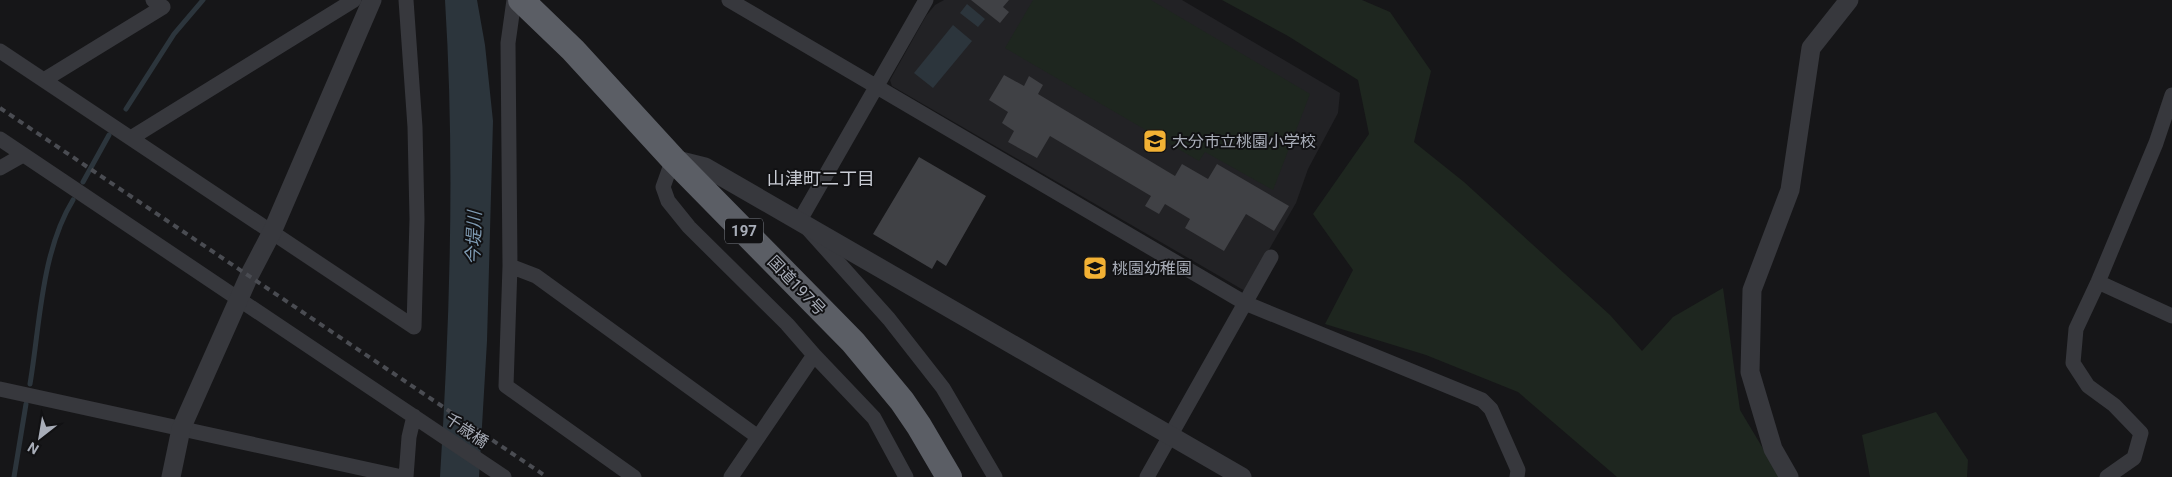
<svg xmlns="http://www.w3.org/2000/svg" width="2172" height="477" font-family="Roboto,'Noto Sans JP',sans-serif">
  <rect width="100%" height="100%" fill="#161618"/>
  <path fill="#222225" d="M944,0H1182L1340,93L1338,113L1308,169L1296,203L1245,291L892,86L890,80L926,16L935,5Z"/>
  <path fill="#1e261f" d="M1033,0H1151L1310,94L1273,190L1205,152L1199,161L1005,48Z
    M1222,0H1362L1390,12L1431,71L1414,142L1464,182L1610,315L1642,351L1673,317L1723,288L1740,410L1780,477H1617L1518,392L1426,355L1325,324L1353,270L1313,214L1369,134L1358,80L1288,36Z
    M1936,412L1968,460L1967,477H1870L1862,435Z"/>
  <path fill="#2c353c" d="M445,0H477L485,45L493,121L487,341L479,477H440C450,318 455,159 445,0Z
    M967,4L985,19L978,27L960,13Z
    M953,25L972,41L933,88L914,73Z"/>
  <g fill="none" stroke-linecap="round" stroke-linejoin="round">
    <path stroke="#2c353c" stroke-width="5" d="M126,109L174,34L203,0
      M83,182L109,135
      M30,384C40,325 41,252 73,200
      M14,477L26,404"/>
  </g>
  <path fill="#404145" d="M971,0H1009L1003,7L1009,12L1000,23Z
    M1004,75L1024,86L1029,76L1043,85L1038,94L1175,176L1182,164L1208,179L1217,164L1289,206L1274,231L1246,214L1224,251L1185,228L1190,219L1165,204L1159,214L1145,206L1151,196L1050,136L1037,158L1008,142L1014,131L1002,123L1008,112L989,100Z
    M919,157L986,196L946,266L937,260L932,269L873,234Z"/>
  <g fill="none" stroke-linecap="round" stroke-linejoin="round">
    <path stroke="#37383d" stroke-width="15" d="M406,0L415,127L417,219L414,327
      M514,0L508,43L510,266L506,386L634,477
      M729,0L1245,303L1482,400L1491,409L1518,470L1517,477
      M926,0L800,220L889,319L943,388L995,477
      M0,51L414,327
      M44,80L163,7L153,0
      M131,138L354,0
      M0,139L504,477
      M673,159L663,187L668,201L689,227L787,324L814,355
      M0,168L23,155
      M510,266L536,276L758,437
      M2098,282L2172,316
      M0,389L402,477
      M406,477L409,437L414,416
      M731,477L814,355L874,418L906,477
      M1147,477L1271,257
      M2107,477L2134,458L2141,433L2114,405L2088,386L2073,363L2076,329L2098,282L2156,143L2172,95"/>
    <path stroke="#37383d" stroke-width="19" d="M673,159L705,167L1242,477
      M171,477L181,429L249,276L272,232L372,0
      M1789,477L1773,449L1750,372L1752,290L1790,190L1811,48L1849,0"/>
    <path stroke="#5b5e65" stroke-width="26" d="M521,0L573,50L673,159L853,342L902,401L919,426L949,477"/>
    <path stroke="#4a4c52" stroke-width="4" stroke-dasharray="6 5" stroke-linecap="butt" d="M0,108L547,477"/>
  </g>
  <defs>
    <g id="school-square" transform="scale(1.25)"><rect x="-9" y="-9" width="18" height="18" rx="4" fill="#f2b134" stroke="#111113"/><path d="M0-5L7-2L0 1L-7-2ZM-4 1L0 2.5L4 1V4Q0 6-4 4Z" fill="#111"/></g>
  </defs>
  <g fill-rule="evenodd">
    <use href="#school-square" x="1155" y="141"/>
    <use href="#school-square" x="1095" y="268"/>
  </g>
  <g text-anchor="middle" stroke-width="4" stroke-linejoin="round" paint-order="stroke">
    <rect fill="#111113" stroke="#7b7e86" stroke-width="1" x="725" y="218.5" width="38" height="25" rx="4"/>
    <g font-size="15" font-weight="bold" fill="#a8adb8">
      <text x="744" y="236">197</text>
    </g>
    <g font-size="16" fill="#a8adb8" stroke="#111113" text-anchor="start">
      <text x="1172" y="147">大分市立桃園小学校</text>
      <text x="1112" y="274">桃園幼稚園</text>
    </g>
    <g font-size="16" fill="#a8adb8" stroke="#111113">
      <text transform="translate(797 285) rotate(46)" y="6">国道197号</text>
      <text transform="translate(467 430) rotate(34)" y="6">千歳橋</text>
    </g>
    <g font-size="18" fill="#c9ccd4" stroke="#111113">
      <text x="821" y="185">山津町二丁目</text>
    </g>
    <g font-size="18" font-style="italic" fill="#7f9bb3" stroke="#111113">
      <text transform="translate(474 238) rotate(-88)" y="6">今堤川</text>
    </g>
  </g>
  <g transform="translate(40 437) rotate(211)" stroke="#111113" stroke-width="4" paint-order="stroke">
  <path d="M0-4L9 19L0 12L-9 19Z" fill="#a8adb8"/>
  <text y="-8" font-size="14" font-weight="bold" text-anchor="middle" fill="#a8adb8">N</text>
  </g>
</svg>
